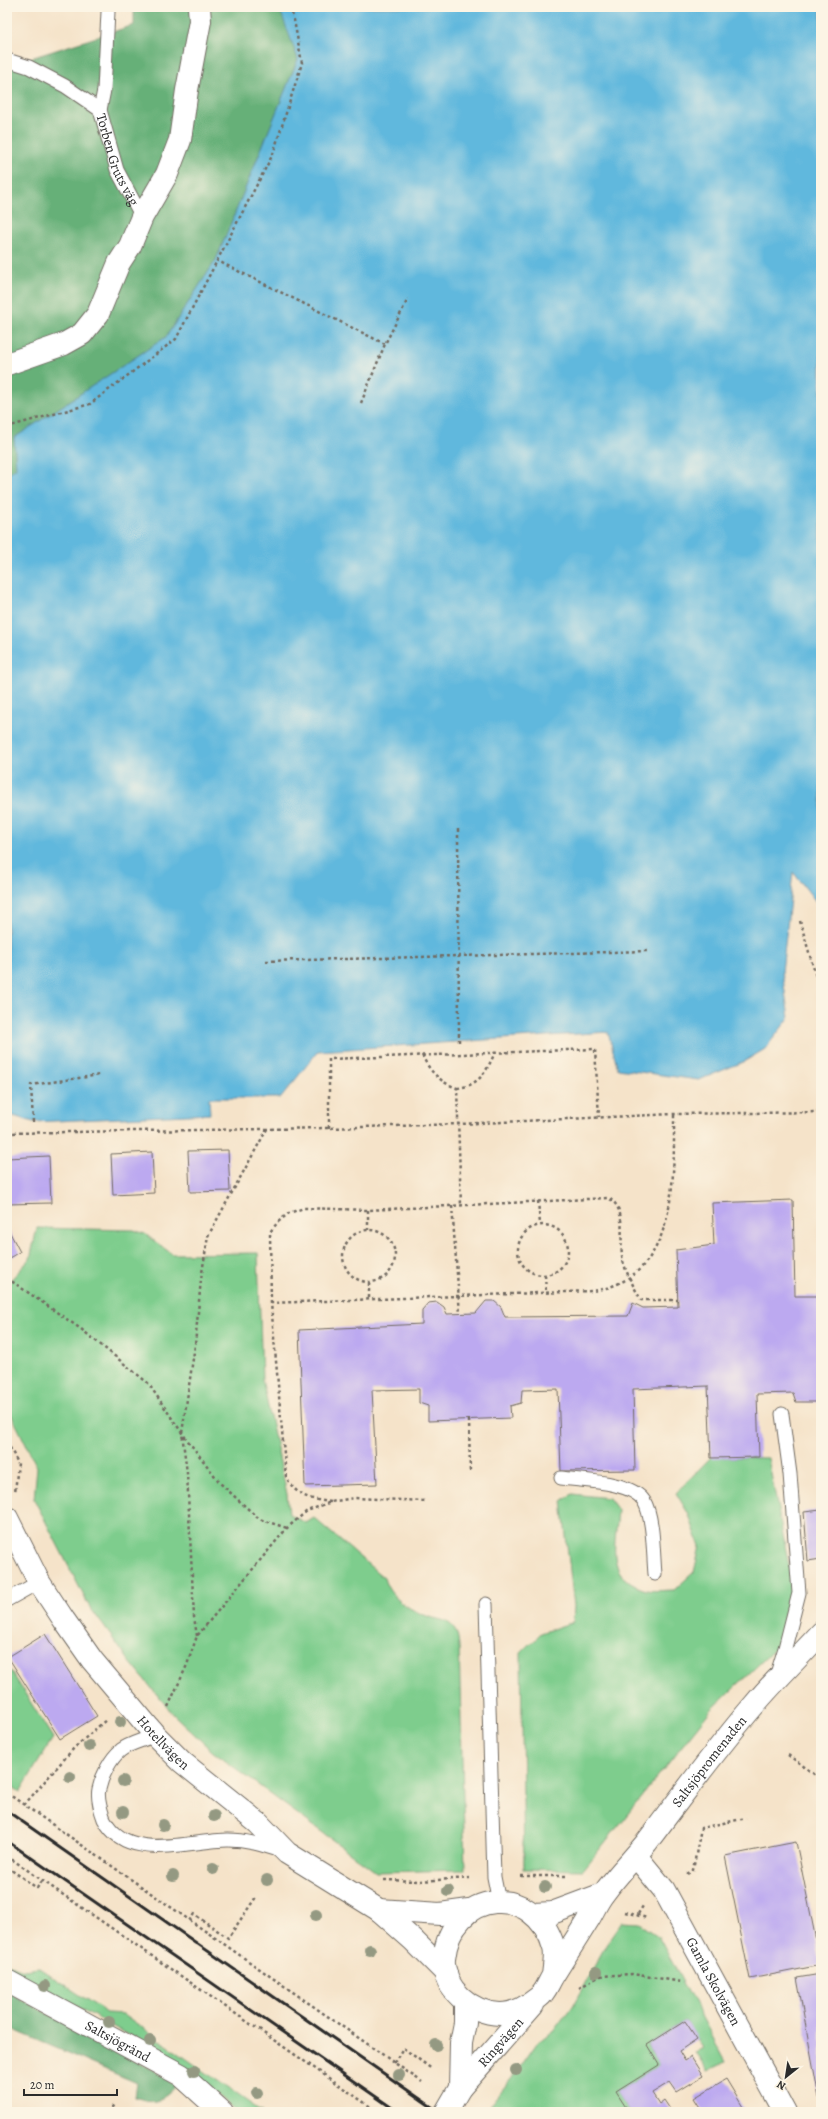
<svg xmlns="http://www.w3.org/2000/svg" width="828" height="2119" font-family="Alegreya,serif">
  <rect width="100%" height="100%" fill="#fcf5e5"/>
  <filter id="ink" filterUnits="userSpaceOnUse"><feTurbulence type="fractalNoise" baseFrequency=".025" numOctaves="2"/><feDisplacementMap in="SourceGraphic" scale="8" xChannelSelector="R" yChannelSelector="G"/><feConvolveMatrix kernelMatrix="1 2 1 2 8 2 1 2 1" color-interpolation-filters="sRGB"/></filter>
  <filter id="wash" filterUnits="userSpaceOnUse"><feTurbulence type="fractalNoise" baseFrequency=".012" numOctaves="4" result="noise"/><feDisplacementMap in="SourceGraphic" scale="16" xChannelSelector="R" yChannelSelector="G"/><feGaussianBlur stdDeviation="0.9" result="paint"/><feColorMatrix in="noise" values="0 0 0 0 0 0 0 0 0 0 0 0 0 0 0 0 0 1.4 0 .05"/><feComposite in="paint" operator="in"/></filter>
  <g filter="url(#wash)">
    <rect width="100%" height="100%" fill="#f5e3c9"/>
    <path fill="#7ecd8d" stroke="#547c5c" d="M37,1228L134,1230L145,1234L172,1254L258,1253L262,1379L287,1494L289,1514L306,1523L314,1518L384,1578C389,1598 411,1611 430,1617C436,1619 446,1620 450,1624C458,1630 458,1638 459,1646L465,1870L376,1872L212,1751L173,1714L130,1662L89,1606L34,1499L37,1467L7,1406V1284L30,1259Z
      M711,1457L768,1458L794,1592L779,1645L710,1711L583,1870L524,1869L521,1653L541,1633L573,1622L574,1606L562,1501L572,1494L609,1498L618,1510C616,1543 604,1576 643,1589C652,1592 665,1590 674,1590L694,1572L700,1546L688,1513L676,1493Z
      M11,1671L53,1738L20,1792L7,1783V1673Z
      M622,1922L639,1923L658,1936L726,2062L708,2071L695,2052L702,2048L685,2021L647,2045L659,2065L616,2092L629,2112H484L516,2073L537,2043L555,2029L573,2005L606,1945Z
      M7,1964L24,1970L39,1968L107,2013L123,2014L262,2112H238C170,2052 86,2013 7,1968Z"/>
    <path fill="#66b078" stroke="#486e52" d="M134,7H281L298,59L216,260L166,337L14,438L17,468L7,474V58L28,59L134,25Z
      M7,1992L152,2069L176,2086C163,2101 153,2104 135,2097L137,2083L7,2027Z"/>
    <path fill="#60b8dd" stroke="#467284" d="M279,7H821V908L793,872L782,972L789,1018L765,1049L745,1061L699,1080L618,1069L608,1032L318,1051L281,1098H209L210,1114L33,1122L7,1114V474L16,468L14,438L166,337L216,260L298,59Z"/>
    <g id="blocks">
      <path fill="#bca9f0" d="M228,1150L230,1191L190,1192L188,1151Z
        M152,1152L154,1193L113,1195L111,1154Z
        M49,1156L51,1203L7,1204V1158Z
        M793,1200L795,1296H821V1402H796L793,1393L757,1394L759,1457L711,1458L708,1386L633,1389L635,1470L561,1471L558,1389L522,1390L521,1403L510,1406L511,1418L428,1421V1406L419,1403V1389L372,1390L377,1484L305,1486L299,1330L422,1324V1310L428,1303L437,1302L444,1307L447,1314L476,1313L486,1301H494L501,1307L505,1317L628,1316L633,1303L643,1308L678,1307L676,1250L714,1245L712,1203Z
        M7,1227L20,1252L7,1260Z
        M821,1510V1559L808,1561L804,1512Z
        M45,1634L97,1716L60,1739L8,1657Z
        M796,1842L821,1965L750,1979L725,1856Z
        M821,1974V2098H819L797,1978Z
        M685,2021L697,2039L679,2051L685,2061L691,2057L703,2076L677,2092L670,2082L652,2093L659,2104L664,2100L672,2112H629L616,2092L659,2065L647,2045Z
        M726,2079L746,2112H703L694,2098Z"/>
    </g>
  </g>
  <g filter="url(#ink)">
    <use href="#blocks" fill-opacity="0" stroke="#726b62" stroke-width="1"/>
    <g fill="none" stroke-linecap="round" stroke-linejoin="round">
      <g stroke="#726b62" stroke-width="15">
        <g id="service">
          <path id="s1" d="M7,60L29,67L65,86L100,110L117,170L142,217"/>
          <path d="M100,110L104,90L108,12"/>
          <path d="M561,1478C583,1481 631,1481 644,1501C654,1519 653,1553 655,1574"/>
          <path d="M7,1600L39,1582"/>
          <path d="M486,1604L494,1877L499,1902"/>
          <path d="M777,1674L785,1648L799,1593L790,1474L782,1414"/>
          <path d="M155,1735C145,1740 130,1743 121,1750C110,1759 102,1776 99,1789C97,1798 101,1811 104,1819C127,1864 189,1840 228,1840C247,1840 263,1845 281,1851"/>
        </g>
      </g>
      <g stroke="#726b62" stroke-width="24">
        <g id="minor">
          <path d="M7,364L64,344L82,334L98,314L119,263L130,246L142,217L167,174L180,140L187,90L200,21L199,7"/>
          <path id="s2" d="M7,1518L39,1582L64,1620L92,1660L155,1735L182,1762L258,1823L287,1853L379,1910L413,1940L446,1973"/>
          <path id="s3" d="M636,1856L664,1890L785,2112"/>
          <path d="M379,1910L440,1914L469,1910"/>
          <path id="s4" d="M7,1981L181,2075L222,2112"/>
        </g>
      </g>
      <g stroke="#726b62" stroke-width="24">
        <g id="tertiary">
          <path d="M534,1914L552,1913L603,1894"/>
          <path id="s5" d="M553,1975C554,1967 556,1955 554,1948C536,1882 451,1888 444,1959C442,1989 472,2013 500,2014C515,2014 528,2006 539,1997C546,1992 549,1981 554,1974C565,1956 577,1938 588,1920C593,1912 597,1902 604,1893C617,1875 633,1859 647,1842C682,1796 716,1749 754,1705C775,1680 799,1657 821,1633"/>
          <path d="M460,2088L461,2043L465,2023V2002"/>
          <path id="s6" d="M446,2112L460,2088L533,2005"/>
        </g>
      </g>
      <path stroke="#726b62" stroke-width="2.5" stroke-dasharray="3 3" stroke-linecap="butt" d="M216,260L385,344
        M361,403L385,344L408,299
        M7,427L90,404L176,339L273,154L302,63L294,20L290,7
        M458,829L459,1043
        M800,921L821,994
        M266,961L648,951
        M422,1055C429,1071 441,1083 457,1088L461,1206
        M457,1088C479,1086 487,1071 495,1052
        M33,1122L31,1085L100,1075
        M329,1128V1059L595,1049L599,1117
        M7,1133L329,1128L459,1124L674,1114L821,1112
        M538,1201L540,1224
        M452,1206L460,1314
        M368,1210V1230
        M518 1250a25 25 0 1 1 50 0a25 25 0 1 1-50 0Z
        M343 1256a26 26 0 1 1 52 0a26 26 0 1 1-52 0Z
        M545,1275L546,1292
        M7,1278L81,1329L148,1383L182,1433L221,1484L259,1519L287,1528
        M369,1283V1300
        M271,1303L270,1232L278,1222L289,1213L304,1208L368,1210L608,1198C629,1208 618,1242 623,1261C627,1275 634,1287 641,1300H678
        M469,1420L470,1474
        M7,1442L18,1463L15,1493
        M331,1502C309,1499 297,1497 286,1477L271,1303L592,1291C678,1279 674,1181 674,1114
        M197,1636L194,1617L187,1473L182,1433L195,1345L201,1279L208,1236L267,1129
        M168,1707L187,1665L197,1636L287,1528L307,1511L331,1502L354,1498L427,1501
        M788,1755L821,1779
        M7,1793L422,2082
        M24,1805L74,1748L107,1719
        M7,1856L378,2112
        M7,1867L37,1888L43,1880
        M687,1874L693,1870L701,1828L746,1818
        M521,1876H568
        M384,1880L419,1881L470,1878
        M625,1912L647,1918
        M638,1914L643,1906
        M189,1921L194,1914L228,1938L256,1897
        M579,1988L600,1976L632,1974L682,1982
        M394,2063L403,2048L432,2069
        M108,2112L115,2105"/>
      <use href="#service" stroke="#fff" stroke-width="13"/>
      <use href="#minor" stroke="#fff" stroke-width="22"/>
      <use href="#tertiary" stroke="#fff" stroke-width="22"/>
      <path stroke="#2b2b2b" stroke-width="3" d="M7,1811L439,2112
        M7,1841L398,2112"/>
    </g>
    <g fill="#949982">
      <circle cx="120" cy="1722" r="6"/>
      <circle cx="89" cy="1746" r="6"/>
      <circle cx="70" cy="1777" r="6"/>
      <circle cx="123" cy="1781" r="6"/>
      <circle cx="123" cy="1812" r="6"/>
      <circle cx="214" cy="1816" r="6"/>
      <circle cx="163" cy="1825" r="6"/>
      <circle cx="213" cy="1869" r="6"/>
      <circle cx="173" cy="1876" r="6"/>
      <circle cx="267" cy="1880" r="6"/>
      <circle cx="545" cy="1887" r="6"/>
      <circle cx="448" cy="1891" r="6"/>
      <circle cx="316" cy="1915" r="6"/>
      <circle cx="370" cy="1950" r="6"/>
      <circle cx="596" cy="1972" r="6"/>
      <circle cx="45" cy="1986" r="6"/>
      <circle cx="109" cy="2022" r="6"/>
      <circle cx="150" cy="2041" r="6"/>
      <circle cx="436" cy="2045" r="6"/>
      <circle cx="516" cy="2070" r="6"/>
      <circle cx="194" cy="2071" r="6"/>
      <circle cx="399" cy="2075" r="6"/>
      <circle cx="257" cy="2093" r="6"/>
    </g>
  </g>
  <g text-anchor="middle" stroke-width="3.5" stroke-linejoin="round" paint-order="stroke">
    <g font-size="14" fill="#2b2b2b" stroke="#fcf5e5">
      <text dy="5" stroke="none"><textPath href="#s1" startOffset="159">Torben Gruts väg</textPath></text>
      <text dy="5" stroke="none"><textPath href="#s2" startOffset="275">Hotellvägen</textPath></text>
      <text dy="5" stroke="none"><textPath href="#s5" startOffset="613">Saltsjöpromenaden</textPath></text>
      <text dy="5" stroke="none"><textPath href="#s3" startOffset="148">Gamla Skolvägen</textPath></text>
      <text dy="5" stroke="none"><textPath href="#s4" startOffset="126">Saltsjögränd</textPath></text>
      <text dy="5" stroke="none"><textPath href="#s6" startOffset="89">Ringvägen</textPath></text>
    </g>
  </g>
  <rect width="828" height="2119" fill="none" stroke="#fcf5e5" stroke-width="24"/>
  <g transform="translate(786 2077) rotate(210)" stroke="#fcf5e5" stroke-width="3" paint-order="stroke">
  <path d="M0-3L7 15L0 10L-7 15Z" fill="#2b2b2b"/>
  <text y="-6" font-size="11" font-weight="bold" text-anchor="middle" fill="#2b2b2b">N</text>
  </g>
  <path d="M24 2089v6h93v-6" fill="none" stroke="#2b2b2b" stroke-width="2"/>
  <text x="30" y="2089" font-size="12" fill="#2b2b2b" stroke="#fcf5e5" stroke-width="3" paint-order="stroke">20 m</text>
</svg>
